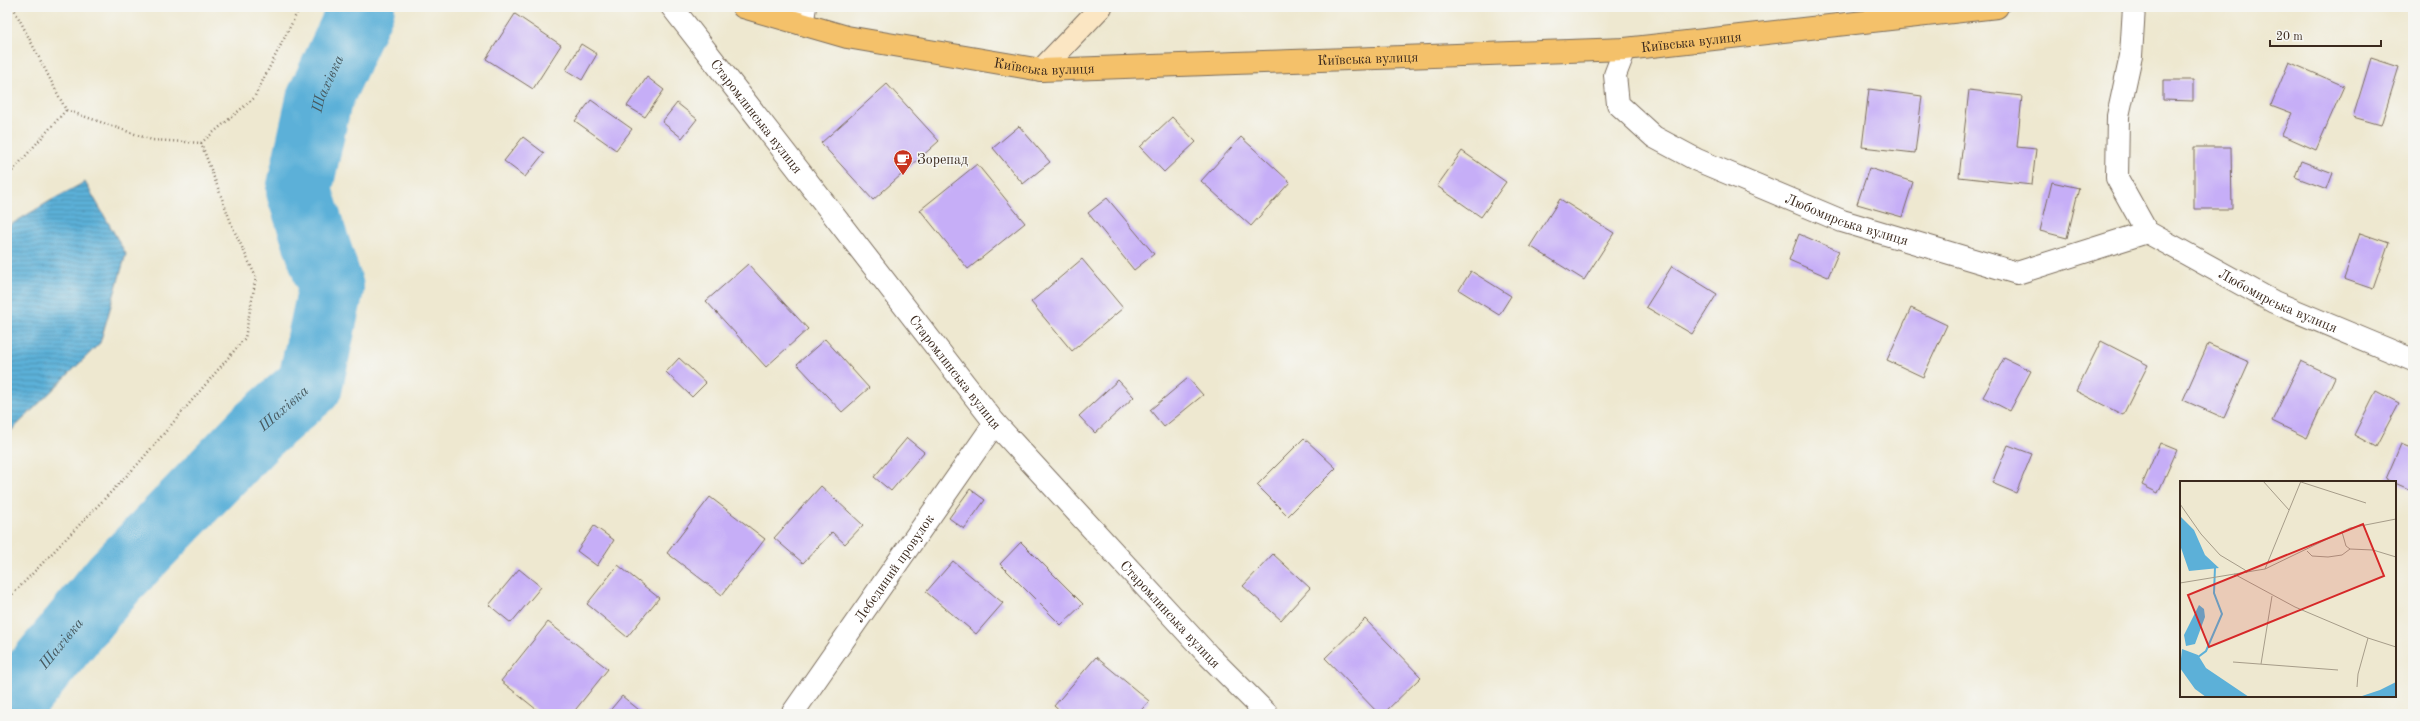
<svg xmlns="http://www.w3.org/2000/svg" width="2420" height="721" font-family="'Old Standard TT',serif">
  <defs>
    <pattern id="water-rules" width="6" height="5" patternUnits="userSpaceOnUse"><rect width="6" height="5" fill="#5cb0d8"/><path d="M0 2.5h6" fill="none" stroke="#4d8faf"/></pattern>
  </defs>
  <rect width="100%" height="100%" fill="#f6f6f2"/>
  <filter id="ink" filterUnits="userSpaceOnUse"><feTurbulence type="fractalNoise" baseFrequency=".025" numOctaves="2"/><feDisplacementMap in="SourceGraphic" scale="8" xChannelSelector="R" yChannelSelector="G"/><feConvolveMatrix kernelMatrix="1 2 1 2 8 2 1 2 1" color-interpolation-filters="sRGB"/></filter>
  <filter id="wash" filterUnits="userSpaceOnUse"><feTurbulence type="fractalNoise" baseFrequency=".012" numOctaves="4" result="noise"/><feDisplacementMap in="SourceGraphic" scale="16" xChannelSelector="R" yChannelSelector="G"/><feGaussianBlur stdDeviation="0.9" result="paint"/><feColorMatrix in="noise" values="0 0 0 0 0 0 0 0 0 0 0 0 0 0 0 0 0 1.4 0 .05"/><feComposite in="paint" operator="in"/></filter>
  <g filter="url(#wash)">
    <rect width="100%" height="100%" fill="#eee8d0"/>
    <path fill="url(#water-rules)" stroke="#4c6d7b" d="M85,182L126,254L100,343L7,435V227L50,201Z"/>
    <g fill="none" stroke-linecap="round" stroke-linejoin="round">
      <path stroke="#5cb0d8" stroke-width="66" id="s1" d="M7,709L114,579L257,431L310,385L331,288L299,191L319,100L362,7"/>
    </g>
    <g id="blocks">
      <path fill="#c6aef7" d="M515,14L561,45L533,89L486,59Z
        M581,44L597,54L582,80L566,70Z
        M2371,58L2399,67L2381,125L2353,117Z
        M2289,62L2344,86L2316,150L2282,135L2292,113L2271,105Z
        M647,77L664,90L645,117L627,106Z
        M2163,80H2193V101L2163,100Z
        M887,84L939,141L873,200L821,143Z
        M1869,89L1922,96L1915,153L1862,147Z
        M1969,90L2022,96L2017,147L2036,149L2032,185L1959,177Z
        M591,100L632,129L616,150L575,121Z
        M677,103L697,119L682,138L662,122Z
        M1172,117L1196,142L1164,172L1140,147Z
        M1019,126L1050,162L1023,184L993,148Z
        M523,137L544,153L525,177L504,161Z
        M1241,137L1290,182L1251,226L1201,181Z
        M2194,147H2231L2232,209H2194Z
        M1462,151L1506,182L1481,217L1437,186Z
        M2301,161L2333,173L2327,189L2295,177Z
        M977,164L1025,223L968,269L920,210Z
        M1869,168L1913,182L1902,217L1857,204Z
        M2052,182L2079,188L2067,238L2040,231Z
        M1107,198L1154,254L1134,270L1088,213Z
        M1560,199L1614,233L1584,280L1530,246Z
        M2360,233L2389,243L2373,289L2344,279Z
        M1799,234L1839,251L1828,277L1789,260Z
        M1082,259L1123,308L1072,351L1031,302Z
        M748,264L808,329L766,367L706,301Z
        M1672,266L1717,294L1692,334L1646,307Z
        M1471,271L1511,296L1499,315L1459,290Z
        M1911,308L1947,325L1923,377L1887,360Z
        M825,339L869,388L842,412L797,364Z
        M2101,341L2148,365L2123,415L2076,391Z
        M2208,344L2249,362L2224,418L2183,400Z
        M679,358L706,383L692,397L666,372Z
        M2004,358L2031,371L2010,411L1983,397Z
        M2301,361L2335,377L2307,438L2272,421Z
        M1188,378L1203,395L1164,427L1150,410Z
        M1118,380L1134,397L1095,433L1079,416Z
        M2376,391L2399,403L2376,447L2354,435Z
        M907,438L924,452L891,491L874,477Z
        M1304,438L1336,468L1288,516L1257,485Z
        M2160,443L2177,450L2158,493L2142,485Z
        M2401,444L2413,449V491L2386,479Z
        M2008,445L2032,454L2016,493L1992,483Z
        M821,486L863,525L845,544L832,532L803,563L774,538Z
        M970,489L985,500L964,529L949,518Z
        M710,497L765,539L722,595L667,553Z
        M594,526L614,540L597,566L577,551Z
        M1021,542L1083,604L1061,625L1000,564Z
        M1273,554L1310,588L1281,620L1243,586Z
        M953,561L1003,603L976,634L926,592Z
        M618,565L659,598L627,637L587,604Z
        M519,569L541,587L511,623L489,605Z
        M1365,619L1421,677L1383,714H1379L1325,658Z
        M548,622L608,669L572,714H542L501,681Z
        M1096,657L1149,701L1138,714H1063L1054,706Z
        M622,696L644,714H607Z"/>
    </g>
  </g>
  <g filter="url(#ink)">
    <use href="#blocks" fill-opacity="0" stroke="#7a6c5c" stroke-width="1"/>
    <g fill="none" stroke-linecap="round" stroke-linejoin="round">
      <g stroke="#7a6c5c" stroke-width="24">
        <g id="minor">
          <path id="s2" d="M672,7L995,423L1209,656L1267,714"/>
          <path d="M2134,7L2131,56L2118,116L2117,178L2147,232"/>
          <path d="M802,24L805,7"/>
          <path id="s3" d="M1625,49L1615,75L1618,104L1654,137L1697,160L1842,221L2017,273L2147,232L2274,302L2413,360"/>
          <path id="s4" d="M792,714L995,423"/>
        </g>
      </g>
      <g stroke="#7a6c5c" stroke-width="24">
        <path id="secondary" d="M1041,70L1101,7"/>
      </g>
      <g stroke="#7a6c5c" stroke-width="24">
        <g id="primary">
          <path id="s5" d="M743,7L847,37L1041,70L1625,49L1997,7"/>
        </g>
      </g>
      <path stroke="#7a6c5c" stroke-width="2.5" stroke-dasharray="1 3" stroke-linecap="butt" d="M201,143L254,98L300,7
        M7,177L66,110L13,7
        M7,600L138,464L245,338L256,277L233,228L201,143L152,140L66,110"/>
      <use href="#minor" stroke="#fff" stroke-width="22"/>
      <use href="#secondary" stroke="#fbe6c3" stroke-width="22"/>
      <use href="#primary" stroke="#f4c16a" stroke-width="22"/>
    </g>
  </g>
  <defs>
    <g id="cafe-pin" transform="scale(1)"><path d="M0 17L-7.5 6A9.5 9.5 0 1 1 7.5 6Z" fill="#c8321e" stroke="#f6f6f2"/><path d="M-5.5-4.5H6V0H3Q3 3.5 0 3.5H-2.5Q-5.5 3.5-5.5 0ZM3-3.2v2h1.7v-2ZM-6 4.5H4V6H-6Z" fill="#fff"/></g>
  </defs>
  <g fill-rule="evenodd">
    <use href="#cafe-pin" x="903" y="159"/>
  </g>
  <g text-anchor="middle" stroke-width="3" stroke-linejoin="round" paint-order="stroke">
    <g font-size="14" fill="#3b2a1e" stroke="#f6f6f2">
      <text dy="5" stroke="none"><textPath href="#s5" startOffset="956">Київська вулиця</textPath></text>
      <text dy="5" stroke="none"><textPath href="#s5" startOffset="632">Київська вулиця</textPath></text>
      <text dy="5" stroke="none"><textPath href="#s5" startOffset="308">Київська вулиця</textPath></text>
      <text dy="5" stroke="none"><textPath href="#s2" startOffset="138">Старомлинська вулиця</textPath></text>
      <text dy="5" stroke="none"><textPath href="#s3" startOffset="316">Любомирська вулиця</textPath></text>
      <text dy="5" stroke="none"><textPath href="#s3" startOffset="779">Любомирська вулиця</textPath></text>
      <text dy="5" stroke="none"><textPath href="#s2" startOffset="462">Старомлинська вулиця</textPath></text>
      <text dy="5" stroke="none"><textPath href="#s4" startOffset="178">Лебединий провулок</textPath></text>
      <text dy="5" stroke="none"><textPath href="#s2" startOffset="786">Старомлинська вулиця</textPath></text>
    </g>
    <g font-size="14" fill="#3b2a1e" stroke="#f6f6f2" text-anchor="start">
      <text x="917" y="164">Зорепад</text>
    </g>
    <g font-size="15" font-style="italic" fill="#47595f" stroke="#f6f6f2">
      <text dy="5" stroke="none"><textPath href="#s1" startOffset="757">Шахівка</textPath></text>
      <text dy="5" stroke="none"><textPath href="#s1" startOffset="409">Шахівка</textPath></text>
      <text dy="5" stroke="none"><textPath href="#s1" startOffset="85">Шахівка</textPath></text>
    </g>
  </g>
  <g transform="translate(2180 481)">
    <rect width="216" height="216" fill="#eee8d0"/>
    <path d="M0,35L14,49L25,74L39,87L9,90L0,64ZM19,124L24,128L25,136L15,163L6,165L4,154ZM2,168L18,174L26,187L69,216H26L15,208L0,187ZM216,201V216H179L200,209Z" fill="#5cb0d8"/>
    <path fill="none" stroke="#5cb0d8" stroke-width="2" d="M14,179L26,170L42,133L34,112L35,86H30"/>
    <path fill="none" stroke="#a69c89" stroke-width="1" d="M83,0L109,29M121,1L186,22M0,23L21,53L40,74L65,89L67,92M162,51L166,65L170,68M127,70L132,75L148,76L162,74L170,68L193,69L216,76M85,88L121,0M54,93L115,126L188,157L216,166M0,102L85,88L170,47L216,38M53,181L158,189M81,183L92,115M177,206L178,193L188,157"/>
    <path fill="#d62828" fill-opacity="0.15" stroke="#d62828" stroke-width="2" d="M183,43L204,95L29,166L8,114Z"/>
    <rect width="216" height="216" fill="none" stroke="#3b2a1e" stroke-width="2"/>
  </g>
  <rect width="2420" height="721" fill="none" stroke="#f6f6f2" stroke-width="24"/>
  <path d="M2270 40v6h111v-6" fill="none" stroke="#3b2a1e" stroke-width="2"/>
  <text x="2276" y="40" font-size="12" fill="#3b2a1e" stroke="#f6f6f2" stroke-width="3" paint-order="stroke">20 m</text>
</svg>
